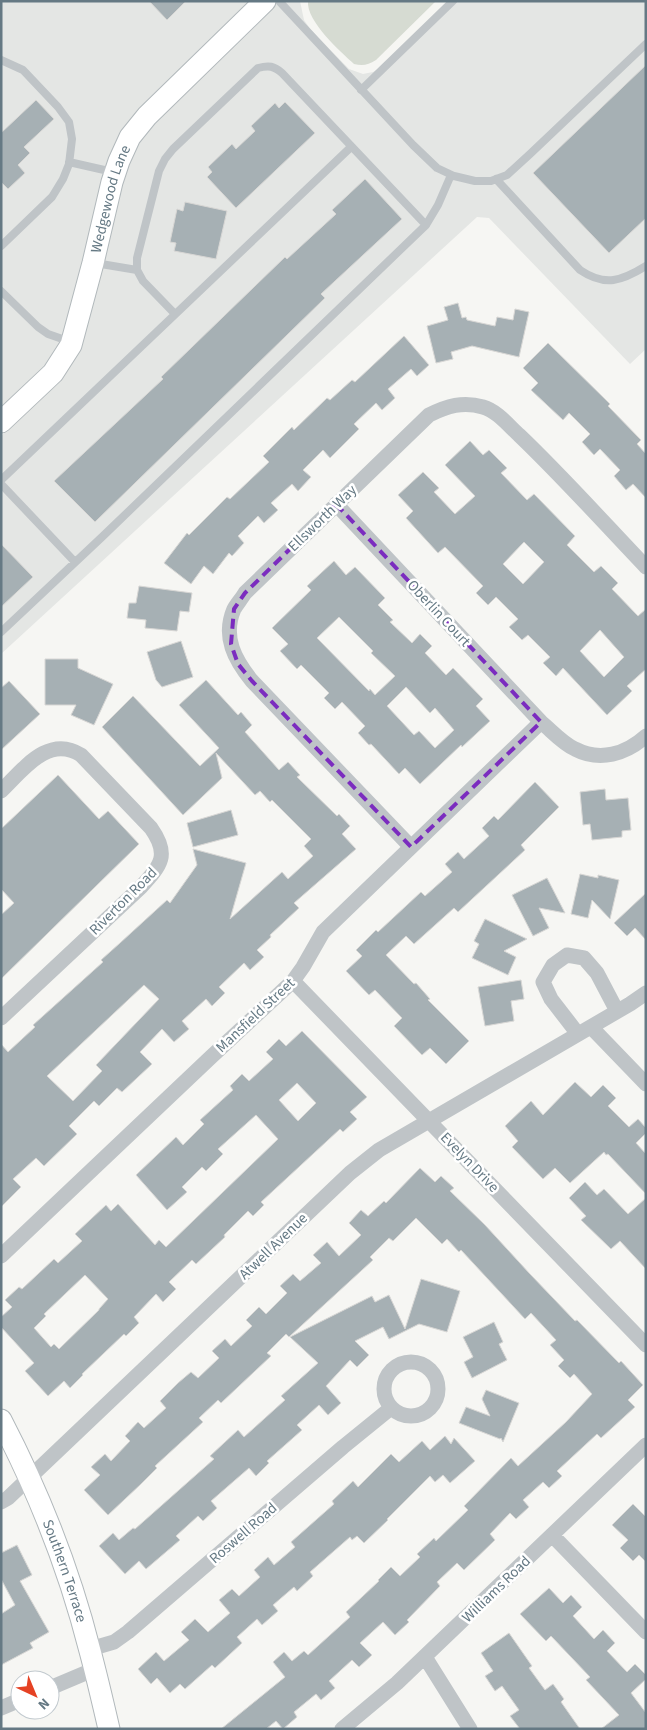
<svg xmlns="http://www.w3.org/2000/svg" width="647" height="1730" font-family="'Source Sans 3',sans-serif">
  <rect width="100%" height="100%" fill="#f6f6f3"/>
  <path fill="#e4e6e4" d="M1,1H251L139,109L84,260L63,340L46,366L1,408Z
    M279,1H300L304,20L311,30L349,69L363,74L373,72L382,67L449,1H646V349L630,364L489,218L477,217L1,654V436L61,379L80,350L103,266L121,186L128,165L138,143L154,123Z"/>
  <path fill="#d6dbd2" d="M308,1H436L376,60C368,65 363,66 354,64C340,51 306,21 308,1Z"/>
  <path fill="#a6b0b4" stroke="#d8d7d5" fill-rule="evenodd" d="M149,1H186L167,20Z
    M646,65V218L609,253L533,173Z
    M36,100L54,119L24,147L30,153L18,165L25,173L8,189L1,182V133Z
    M285,102L315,133L236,208L207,177L212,172L208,167L232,144L236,149L255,131L251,126L275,103L279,108Z
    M365,179L402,219L321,294L325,298L95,522L54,481L163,379L161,377L285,257L287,259L336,214L332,210Z
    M185,202L227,211L216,259L174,251L176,243L170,242L177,209L183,211Z
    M458,303L462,318L466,317L467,320L495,326L497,317L513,320L515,309L529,312L519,357L472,346L451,352L453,359L436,363L427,326L448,320L444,307Z
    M404,336L429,365L417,376L411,369L388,389L395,398L382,410L376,403L354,424L359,429L330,458L323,450L303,470L311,477L298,491L292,484L271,503L278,510L264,523L258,516L238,536L244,543L232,556L229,553L213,574L204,566L191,584L164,563L187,533L189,535L227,497L230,499L269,462L263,456L292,427L294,430L327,398L330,400L352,380L355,382Z
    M548,343L610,404L608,406L641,440L637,444L646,454V498L633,484L626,490L614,476L620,470L600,449L594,455L582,442L590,434L569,413L563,420L531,390L538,383L523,368Z
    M470,441L483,455L489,450L507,468L501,473L527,500L534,494L575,536L567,545L594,572L601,566L618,583L612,589L638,616L646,609V669L627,686L632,691L607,715L563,668L556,676L543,663L550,657L528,635L522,640L509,627L518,619L496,597L488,605L476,593L483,586L445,547L438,553L406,518L413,511L398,495L423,472L439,488L434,492L455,514L475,496L445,465ZM524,542L544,562L523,584L503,564ZM600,630L624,657L604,677L580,651Z
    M1,544L33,577L1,607Z
    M334,561L346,575L355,567L385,598L378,605L393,620L390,622L412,643L420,634L432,646L425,653L446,675L453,668L483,699L476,706L490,721L462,747L461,745L420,784L405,768L399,774L371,744L369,745L358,733L365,726L342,702L335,709L324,698L329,693L301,665L297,669L280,651L288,644L272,628L311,590L307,586ZM339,617L373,651L371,653L395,676L375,695L370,689L369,691L317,638ZM406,687L430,713L435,708L454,730L435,748L419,731L414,735L387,706Z
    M139,586L192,593L189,612L180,611L177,631L145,628L146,620L127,618L129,603H136Z
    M181,641L193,677L162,687L156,680L147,652Z
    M45,659H78V668L113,684L94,725L71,715L76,705H45Z
    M206,680L238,715L241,712L252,725L245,732L279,770L288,762L300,775L297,777L337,816L339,814L350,826L342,834L356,849L294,903L299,908L270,935L271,937L257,950L264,957L250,970L244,963L219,987L225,993L212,1006L206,999L182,1021L189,1029L174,1042L162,1029L140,1052L152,1064L122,1092L117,1088L99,1106L94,1101L69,1126L77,1134L44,1166L36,1158L13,1179L21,1187L1,1207V1044L8,1052L35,1027L33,1025L103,962L101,960L120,943L167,900L170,903L197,865L193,849L246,863L230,919L282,872L288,879L313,856L304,846L311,839L272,800L270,802L260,791L255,795L216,753L222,778L183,815L102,727L133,696L200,766L219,748L179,705ZM144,985L159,999L96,1065L102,1071L73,1101L47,1076Z
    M9,681L40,714L1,750V688Z
    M58,775L99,819L108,811L139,844L1,979V915L14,903L1,889V829Z
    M535,782L559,807L521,845L525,850L458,912L454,908L414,944L406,936L386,955L414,984L416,983L430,999L428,1000L469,1041L446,1064L430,1048L422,1055L394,1026L402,1018L375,990L369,995L346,971L362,956L356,950L376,930L378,932L421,892L425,896L452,872L445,864L458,852L464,859L489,836L482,828L494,816L498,820Z
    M605,789L606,800L628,798L631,830L622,831V837L592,840L590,824L583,825L580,792Z
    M231,810L238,835L193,847L187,823Z
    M580,874L598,878V875L619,880L610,919L592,900L588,918L571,914Z
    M547,878L565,913L539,908L549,928L533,936L512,895Z
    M646,893V940L635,928L627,936L614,923Z
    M485,919L527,939L504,951L516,957L508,975L472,958L479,944L474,941Z
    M521,980L524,999L511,1001L514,1021L485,1026L478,987Z
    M302,1031L367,1097L350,1112L357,1119L343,1132L340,1129L261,1202L264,1205L253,1216L248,1211L224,1235L225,1237L196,1264L192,1260L169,1282L176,1289L163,1302L156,1294L134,1317L139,1323L126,1336L124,1334L82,1374L83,1375L70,1388L64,1381L48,1396L25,1371L34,1363L1,1327V1317L12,1307L5,1300L19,1287L22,1289L54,1259L58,1263L82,1241L75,1234L106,1205L111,1211L118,1204L155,1245L159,1240L166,1247L278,1139L256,1115L218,1149L223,1154L206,1171L202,1167L182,1187L187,1192L167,1210L136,1175L176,1137L183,1145L204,1124L200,1120L233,1090L230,1086L242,1074L249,1081L273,1059L266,1052L279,1039L286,1046ZM297,1083L316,1103L298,1121L279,1100ZM85,1275L108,1299L99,1309V1310L59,1349L54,1344L51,1347L34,1328L46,1316L44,1314Z
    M575,1082L591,1097L603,1085L616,1098L608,1106L629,1127L638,1119L646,1128V1133L636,1143L646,1154V1194L608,1154L606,1155L604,1152L570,1183L555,1168L543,1179L512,1147L518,1141L505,1126L531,1101L543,1115Z
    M420,1168L435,1182L441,1176L454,1188L450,1191L485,1225L530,1274L575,1321L577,1320L619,1363L621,1361L643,1385L628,1400L635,1407L601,1438L597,1434L557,1471L562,1476L549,1488L543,1482L523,1500L529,1507L516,1519L510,1513L490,1534L495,1540L464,1570L457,1563L437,1582L440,1586L407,1620L409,1622L395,1635L383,1622L360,1643L372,1655L359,1667L352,1660L329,1681L335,1688L321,1700L316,1694L294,1712L297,1717L283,1729L276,1721L266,1729H221L285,1677L273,1662L284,1652L292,1661L304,1651L308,1655L350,1617L346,1612L379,1581L378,1580L391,1567L400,1576L420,1557L417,1554L434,1538L436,1541L468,1510L464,1506L511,1458L518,1466L566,1422L592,1394L574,1374L570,1378L558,1366L564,1360L550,1345L556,1340L531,1313L525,1319L461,1250L459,1252L447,1239L442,1244L416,1218L393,1241L389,1238L370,1257L373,1260L289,1337L286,1334L267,1353L271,1356L221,1403L218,1400L199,1418L203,1422L155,1466L157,1468L141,1484L108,1515L84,1490L100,1475L91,1467L105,1454L111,1461L130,1441L125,1436L138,1422L144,1428L166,1408L160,1401L178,1383L191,1372L198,1378L219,1358L212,1351L225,1339L231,1346L252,1326L246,1320L259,1307L266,1314L287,1293L280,1286L293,1274L300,1281L321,1263L313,1255L327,1242L339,1256L361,1235L349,1223L361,1210L368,1216L384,1201L386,1203Z
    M585,1182L597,1195L604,1189L628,1214L646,1198V1269L620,1241L611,1249L581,1220L586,1216L569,1198Z
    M421,1279L460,1291L447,1332L419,1324L389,1339L383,1327L355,1341L369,1355L357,1367L350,1360L326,1386L341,1403L328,1415L319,1405L297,1425L302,1430L267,1461L269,1463L256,1476L249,1468L234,1481L211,1501L217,1508L203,1521L198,1516L176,1536L180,1540L146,1569L139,1561L125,1574L99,1546L113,1533L119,1540L133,1528L135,1529L214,1459L210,1456L238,1430L244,1437L285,1400L281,1396L318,1363L290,1337L372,1296L375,1302L389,1295L405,1329Z
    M494,1322L503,1342L499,1344L507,1360L472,1378L464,1362L473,1357L463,1337Z
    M486,1390L519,1403L503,1442L501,1438L500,1439L459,1423L466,1407L490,1416L482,1399Z
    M445,1436L451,1444L454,1438L475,1461L450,1483L443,1475L435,1482L430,1476L387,1519L388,1520L364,1543L357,1536L352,1540L350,1537L310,1572L313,1576L297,1591L294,1587L273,1605L278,1611L262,1625L257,1619L237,1637L242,1643L215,1668L212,1665L185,1689L180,1684L170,1693L157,1678L151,1684L138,1669L156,1652L164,1661L189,1640L181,1632L195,1619L208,1632L230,1613L219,1600L232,1589L239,1596L260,1577L254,1570L268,1557L274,1565L295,1547L291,1542L334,1504L332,1501L353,1481L358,1487L391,1454L399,1462L422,1441L430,1450Z
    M633,1504L646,1517V1562L639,1555L633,1561L620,1548L628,1540L612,1525Z
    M17,1545L32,1575L20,1581L49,1632L30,1643L33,1648L1,1665V1614L15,1605L1,1579V1553Z
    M549,1588L563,1603L571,1595L582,1607L573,1616L594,1639L603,1630L615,1643L607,1651L627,1672L635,1664L646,1675V1679L631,1693L646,1713V1729H601L619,1715L586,1680L590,1677L551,1636L546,1641L520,1614Z
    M509,1633L532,1666L529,1668L545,1690L553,1684L564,1699L561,1702L580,1729H520L510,1716L519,1710L502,1686L495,1691L485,1676L493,1671L481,1653Z"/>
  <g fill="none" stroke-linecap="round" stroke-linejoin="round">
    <g stroke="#b1b8bb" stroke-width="23">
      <g id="secondary">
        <path id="s1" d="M1,422L53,373L71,345L93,263L112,182L119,161L130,137L147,116L265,1"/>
        <path id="s2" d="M1,1420C39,1493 70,1572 90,1651C97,1677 103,1703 109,1729"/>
      </g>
    </g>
    <path stroke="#bfc4c7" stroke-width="8" d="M279,1L413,145L437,168L454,176L475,181H491L507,175L530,154L646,44
      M1,60L23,70L58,107L69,122L72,139L69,164L63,179L52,197L1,246
      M361,90L453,1
      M69,162L113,172
      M496,179L580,270C605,287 622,281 646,266
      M95,263L137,270
      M1,291L38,327L48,334L71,342
      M175,314L143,281L137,270V258L159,171L165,159L173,149L258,68C269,65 274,66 282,73L426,225
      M1,480L351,147
      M1,484L75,562
      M1,632L102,537L426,225L438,205L451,175"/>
    <path stroke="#bfc4c7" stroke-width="15" d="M336,504L541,722C552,731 562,743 575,749C600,762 626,754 646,736
      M1,791C23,770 48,734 81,755L151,828C170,855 161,865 141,887L1,1018
      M411,847L252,681C235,660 222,637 234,609C237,604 242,598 245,593L429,415C447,406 463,401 483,407C497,411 508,425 519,435C563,477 604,523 646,567
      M293,981L646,1345
      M591,1027L646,1084
      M578,1034L551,999L543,982L553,965L567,955L584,958L597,973L617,1011
      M1,1256L211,1057L293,981L303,967L323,932L541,722
      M384 1389a27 27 0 1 1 54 0a27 27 0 1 1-54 0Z
      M1,1502L8,1498L350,1173L379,1150L630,1004L646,993
      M552,1535L646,1632
      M90,1649L114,1642L128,1632L343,1447L391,1408
      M425,1657L470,1729
      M50,1688L95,1669
      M1,1708L20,1700
      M342,1729L397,1683L646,1445"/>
    <use href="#secondary" stroke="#fff" stroke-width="21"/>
  </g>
  <path fill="none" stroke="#7b2cbf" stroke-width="4" stroke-dasharray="10 6" stroke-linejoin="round" d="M336,504L541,722L411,847L252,681L238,664L231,644L234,609L245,593Z"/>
  <g text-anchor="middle" stroke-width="5" stroke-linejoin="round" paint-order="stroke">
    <g font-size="15" fill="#657984" stroke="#fff">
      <text dy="5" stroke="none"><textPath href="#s1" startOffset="256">Wedgewood Lane</textPath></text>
      <text transform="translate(322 518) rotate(-44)" y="5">Ellsworth Way</text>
      <text transform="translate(439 613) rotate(47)" y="5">Oberlin Court</text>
      <text transform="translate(123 901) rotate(-45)" y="5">Riverton Road</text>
      <text transform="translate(255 1015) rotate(-43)" y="5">Mansfield Street</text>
      <text transform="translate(470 1162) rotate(46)" y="5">Evelyn Drive</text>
      <text transform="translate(273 1246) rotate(-44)" y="5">Atwell Avenue</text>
      <text transform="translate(243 1533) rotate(-41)" y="5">Roswell Road</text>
      <text dy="5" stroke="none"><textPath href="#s2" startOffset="164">Southern Terrace</textPath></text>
      <text transform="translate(496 1589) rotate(-44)" y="5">Williams Road</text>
    </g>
  </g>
  <rect width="647" height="1730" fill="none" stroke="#657984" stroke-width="5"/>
  <g transform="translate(35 1695) rotate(136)"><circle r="24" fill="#ffffff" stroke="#c1c9ce"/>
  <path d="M0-4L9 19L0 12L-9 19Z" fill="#e54224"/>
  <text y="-8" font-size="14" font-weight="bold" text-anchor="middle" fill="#657984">N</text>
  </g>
</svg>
